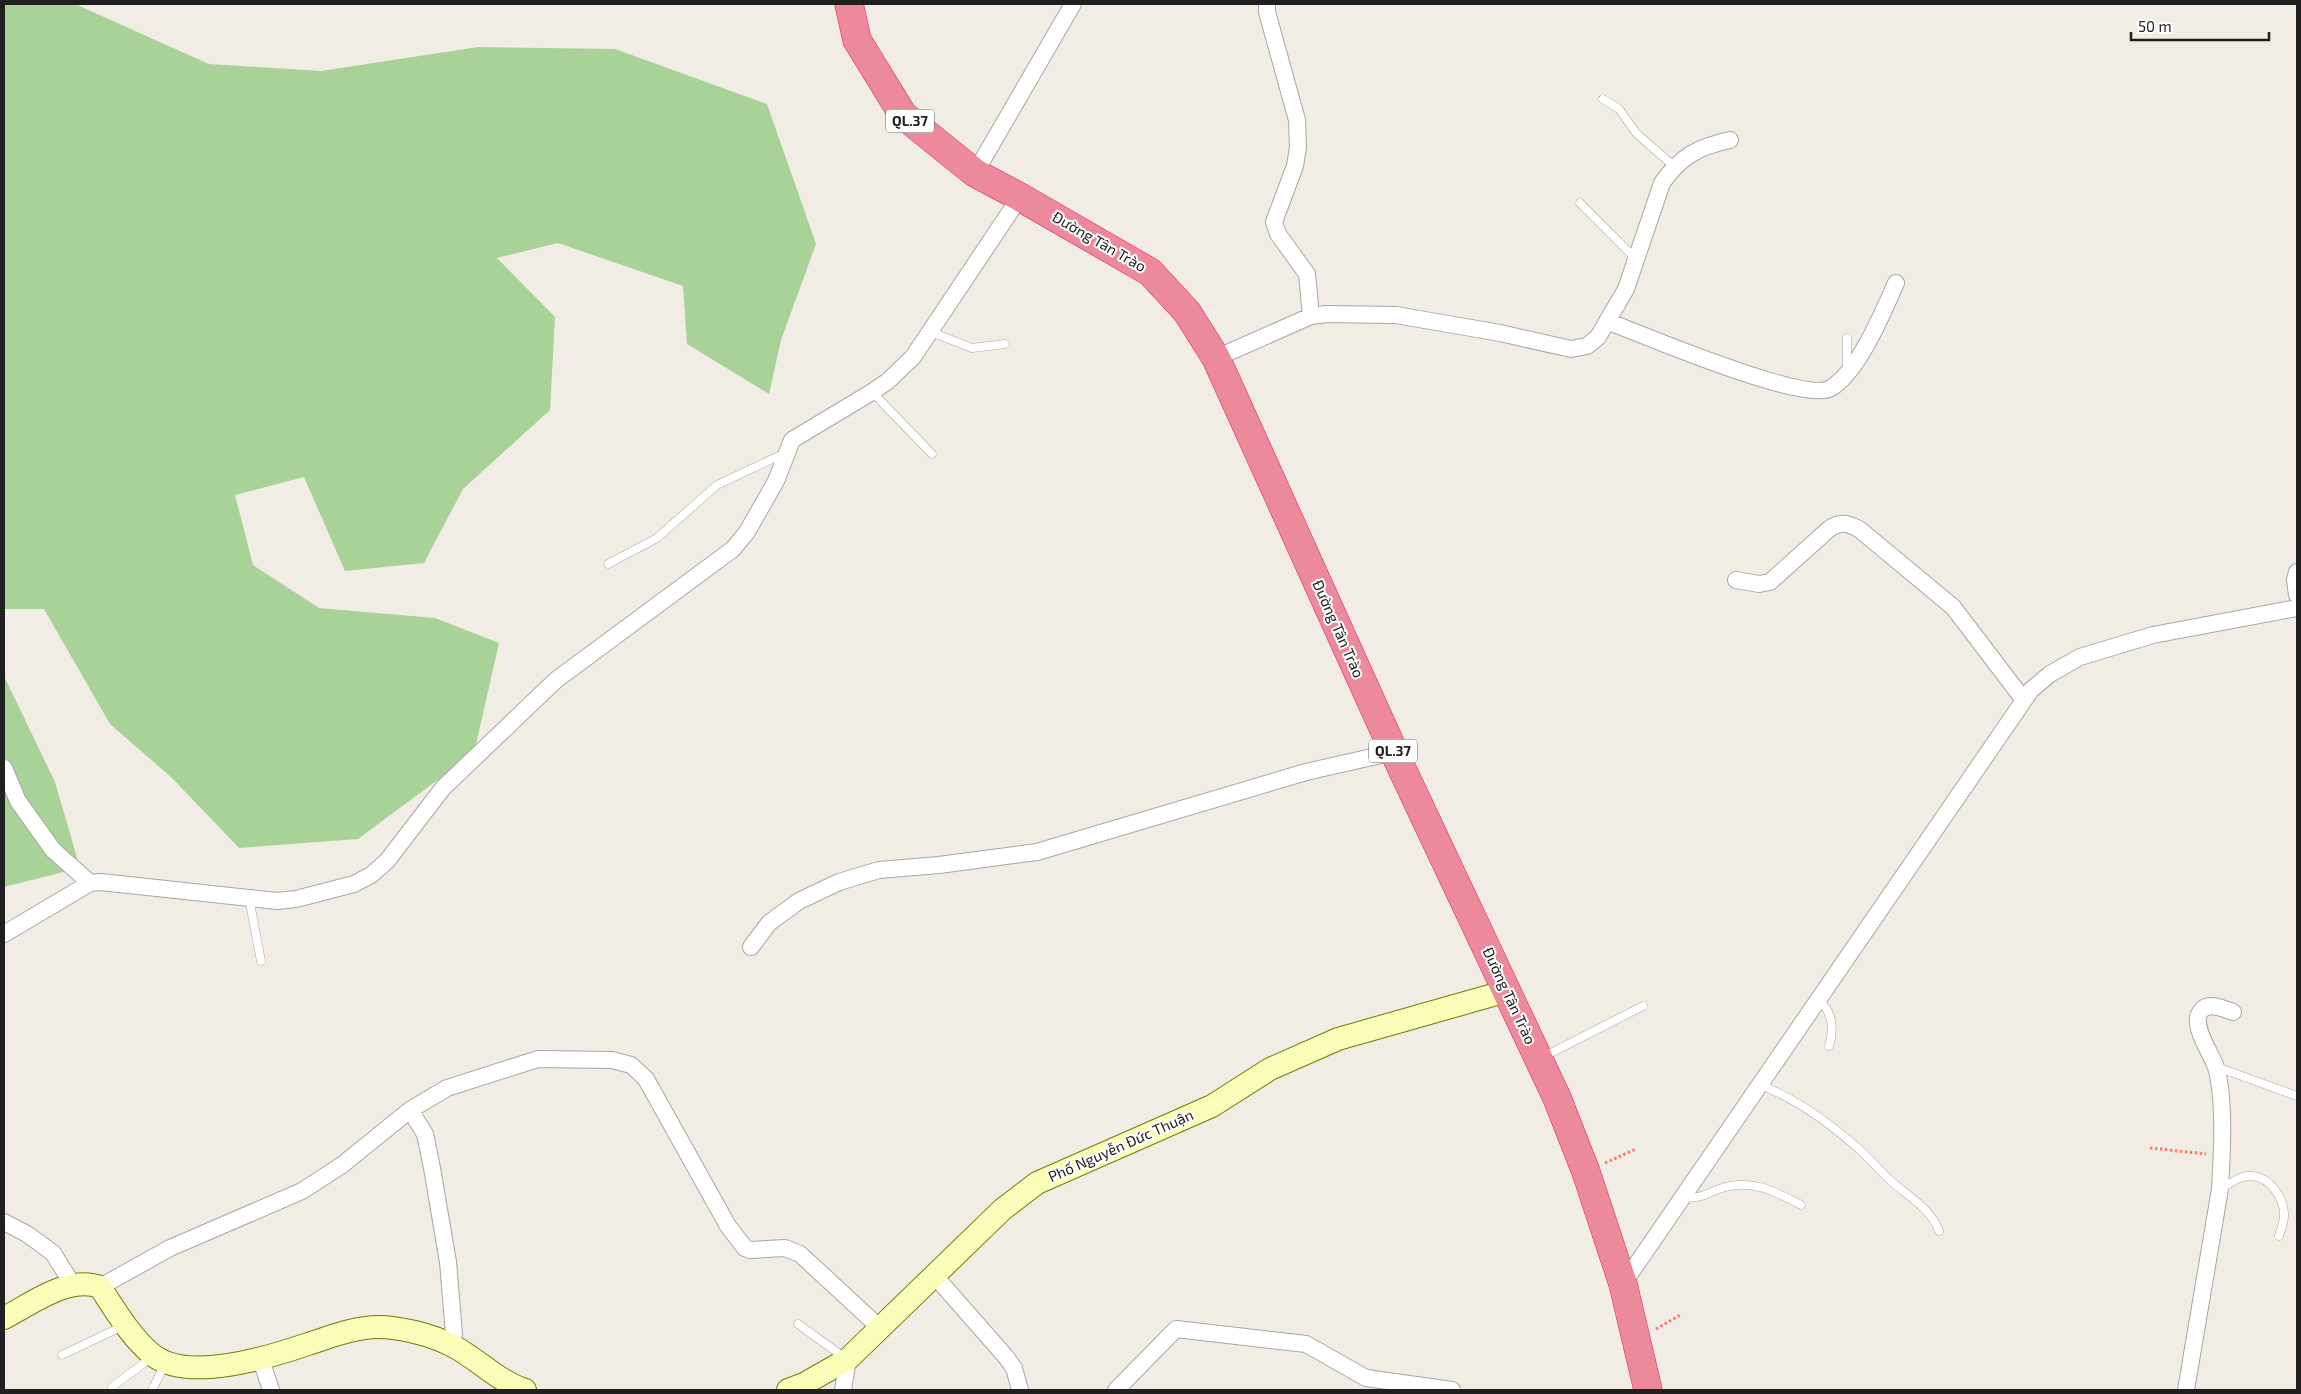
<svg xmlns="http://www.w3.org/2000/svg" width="2301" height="1394" font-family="'Exo 2',sans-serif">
  <rect width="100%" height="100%" fill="#f1ede5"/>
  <path fill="#a8d298" d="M4,4H75L209,64L321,71L478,47L615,49L767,104L816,244L781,340L769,394L687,344L683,286L558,243L497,258L555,317L550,410L463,489L424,563L345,571L304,477L235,495L253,565L319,608L435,618L499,643L474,753L358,839L239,848L172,778L110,724L44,609H4Z
    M4,676L55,782L80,868L4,887Z"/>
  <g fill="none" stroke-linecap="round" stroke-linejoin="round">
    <g stroke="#a7a7a7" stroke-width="9">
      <path id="lane" d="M1603,99L1619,109L1637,134L1675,167
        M1580,203L1637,260
        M931,332L972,348L1005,344
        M1847,338V369
        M872,392L932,454
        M608,564L657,538L717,485L785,453
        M249,898L261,961
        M1819,1000C1833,1012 1834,1030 1829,1046
        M1543,1057L1643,1006
        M2217,1067L2297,1096
        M1761,1085C1798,1100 1830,1123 1860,1150C1870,1159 1879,1170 1890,1180C1907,1196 1931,1208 1939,1231
        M2220,1189C2230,1184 2241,1174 2253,1176C2270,1178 2283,1197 2284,1213C2285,1220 2281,1229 2279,1236
        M1684,1197C1703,1199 1706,1193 1722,1188C1751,1178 1776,1192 1801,1205
        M798,1324L845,1358
        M62,1355L123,1326
        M112,1387L152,1357
        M152,1390L165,1364"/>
    </g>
    <g stroke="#a7a7a7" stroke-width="18">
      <path id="street" d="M1267,4V12L1297,120L1298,147L1295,166L1274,222L1278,234L1307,274L1311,316
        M975,173L1073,4
        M1607,321C1641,334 1805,404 1831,388C1859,371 1883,312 1896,283
        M1216,358L1311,316L1327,314L1396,315L1500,333L1571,349L1587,346L1598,337L1626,289L1662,183C1681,156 1698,147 1730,140
        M2297,572L2295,580L2297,595
        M1736,580L1759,584L1770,582L1829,529C1840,521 1847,523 1859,529L1953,607L2023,699
        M4,768L18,801L53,850L90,883
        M4,934L90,883L101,882L277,901L296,899L354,884L371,875L387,861L443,788L556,680L733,549L747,532L776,481L792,440L872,392L888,381L913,357L1020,197
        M751,947L769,923L799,901L839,882L879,870L939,865L1037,852L1306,772L1394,752
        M410,1110L425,1134L432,1168L448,1262L454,1334L452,1345
        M4,1222L27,1234L53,1253L73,1285
        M934,1275L1006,1357L1014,1368L1020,1390
        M1623,1284L2031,690L2050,674L2080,657L2153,635L2297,608
        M100,1287L170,1248L302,1191L342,1165L410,1110L447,1088L538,1059L612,1060L631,1065L646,1079L728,1226L745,1248L750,1250L785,1248L800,1254L880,1328
        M261,1360L271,1390
        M843,1390L848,1359
        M1116,1390L1176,1329L1306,1344L1366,1378L1452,1390
        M2186,1390L2220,1189C2222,1154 2225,1104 2217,1071C2214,1056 2189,1025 2201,1011C2208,1001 2224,1009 2233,1012"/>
    </g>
    <g stroke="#6e7d00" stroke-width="24">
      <path id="secondary" d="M4,1318C31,1304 69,1275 100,1287C115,1310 132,1339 154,1356C190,1382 270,1357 308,1344C330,1337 355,1327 378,1327C400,1327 432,1335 451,1345C477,1358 497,1381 525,1390
        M788,1390L804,1384L848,1359L1003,1209L1037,1183L1212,1106L1270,1069L1338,1039L1507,991"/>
    </g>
    <g stroke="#e61b5f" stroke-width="29">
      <path id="highway" d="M849,4L857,40L903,115L975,173L1020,197L1150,272L1187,312L1216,358L1394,752L1557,1098L1586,1172L1623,1284L1648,1390"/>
    </g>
    <path stroke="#ff7968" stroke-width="3" stroke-dasharray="2.5 2.5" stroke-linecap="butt" d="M2150,1148L2206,1154
      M1605,1163L1636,1149
      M1656,1329L1682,1314"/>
    <use href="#lane" stroke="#fff" stroke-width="8"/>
    <use href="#street" stroke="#fff" stroke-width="16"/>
    <use href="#secondary" stroke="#f9fdb7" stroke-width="22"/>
    <use href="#highway" stroke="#ec899a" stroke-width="28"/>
  </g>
  <g text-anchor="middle" stroke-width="4" stroke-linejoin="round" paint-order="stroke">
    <g fill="#fff" stroke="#636363" stroke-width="1">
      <rect x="886" y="109.5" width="48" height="23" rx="4"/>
      <rect x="1369" y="739.5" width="48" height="23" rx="4"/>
    </g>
    <g font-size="14" font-weight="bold" fill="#202020">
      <text x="910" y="126">QL.37</text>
      <text x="1393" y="756">QL.37</text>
    </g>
    <g font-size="15" fill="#202020" stroke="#fff">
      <text transform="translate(1099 242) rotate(30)" y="5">Đường Tân Trào</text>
      <text transform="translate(1338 629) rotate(66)" y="5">Đường Tân Trào</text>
      <text transform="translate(1509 996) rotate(65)" y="5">Đường Tân Trào</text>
      <text transform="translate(1121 1146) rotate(-24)" y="5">Phố Nguyễn Đức Thuận</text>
    </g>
  </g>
  <rect width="2301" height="1394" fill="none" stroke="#202020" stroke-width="10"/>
  <path d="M2131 32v8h138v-8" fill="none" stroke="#202020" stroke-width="2.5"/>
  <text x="2138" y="32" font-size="15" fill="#202020" stroke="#ffffff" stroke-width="4" paint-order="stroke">50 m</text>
</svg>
